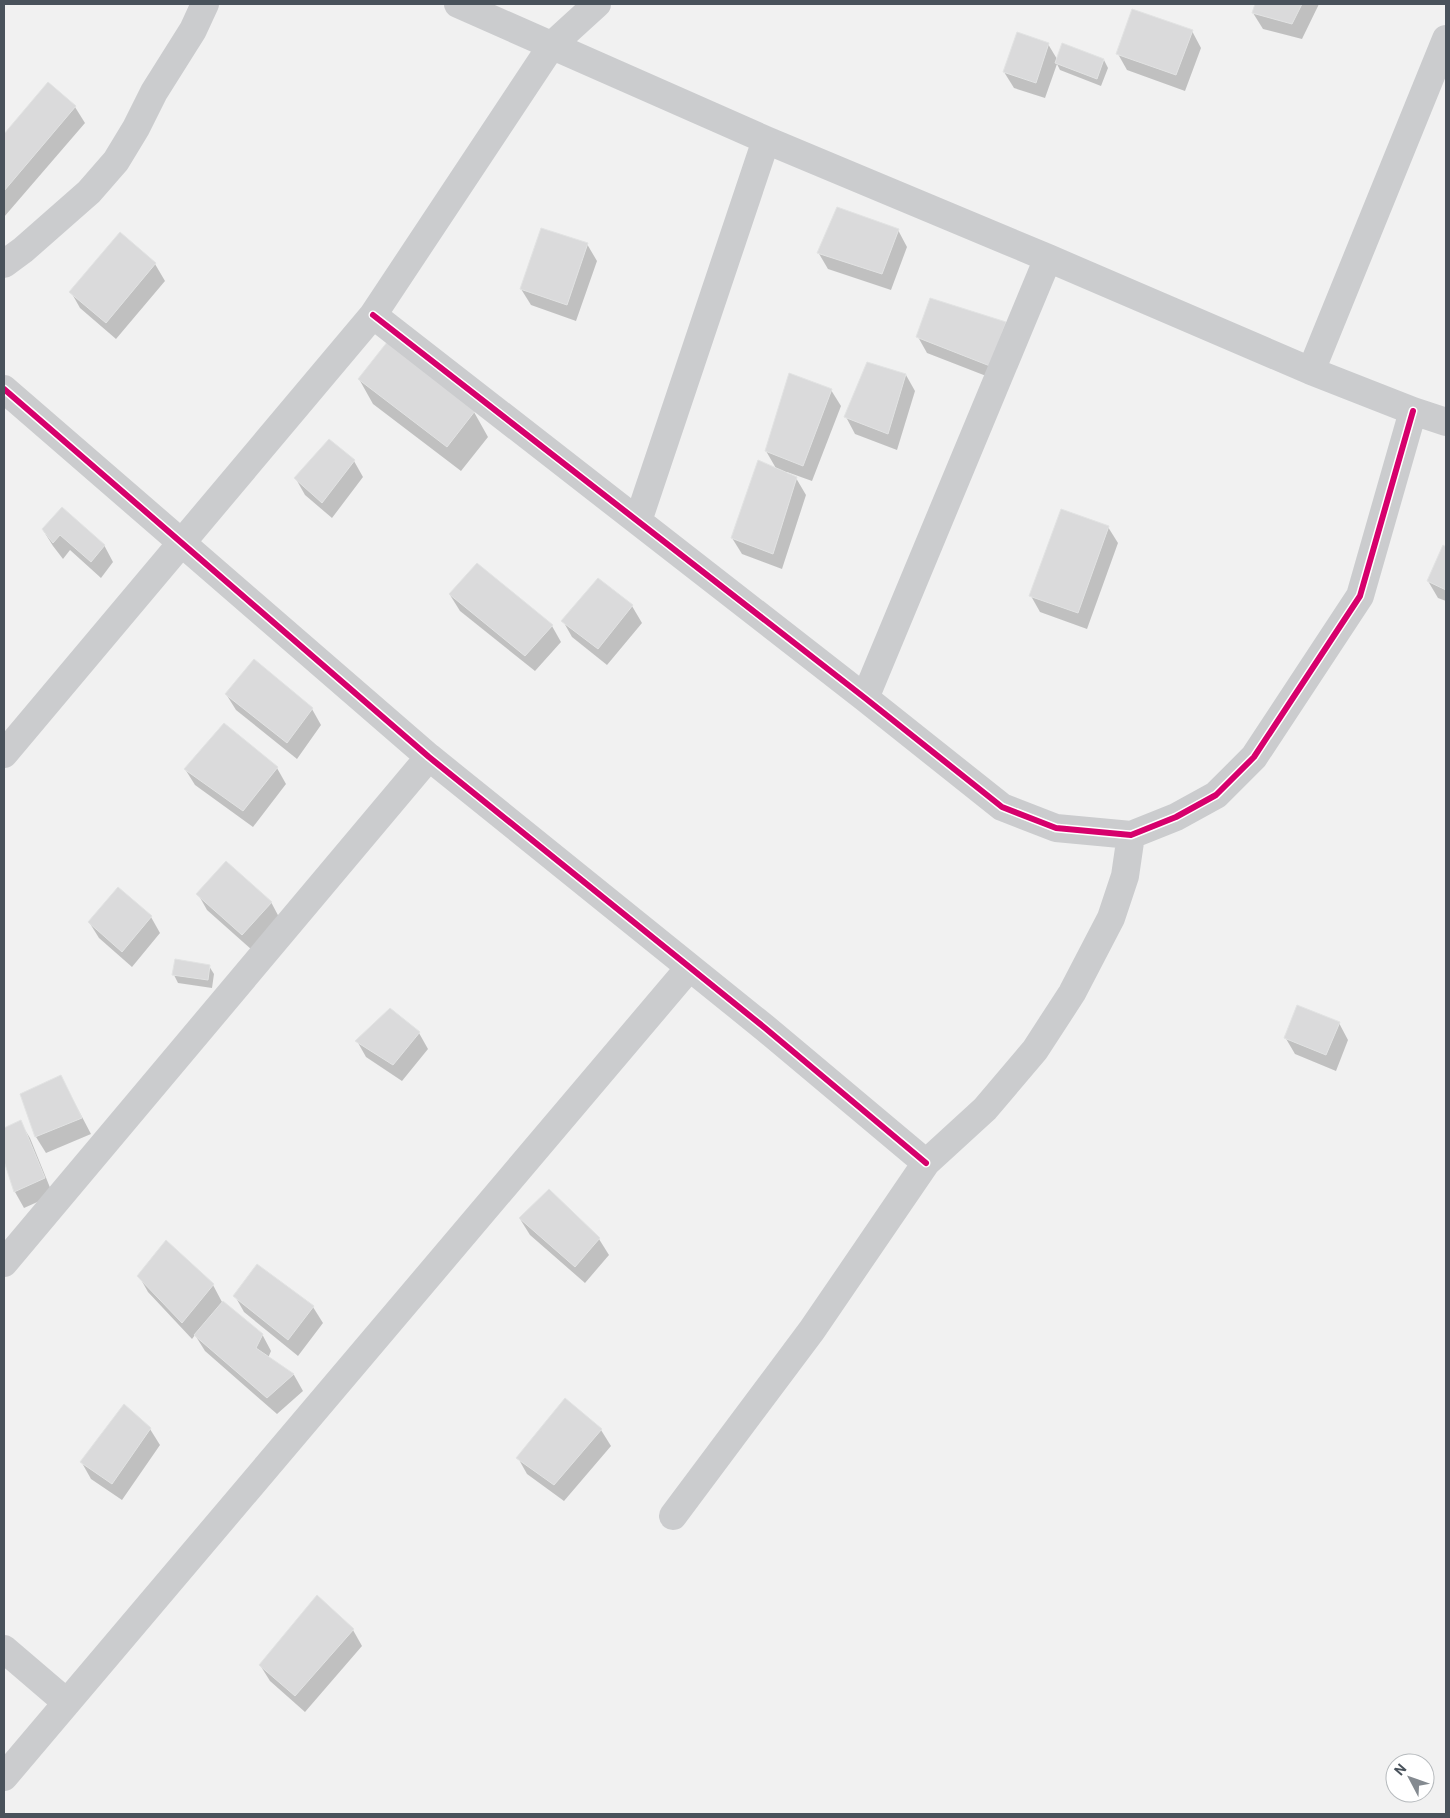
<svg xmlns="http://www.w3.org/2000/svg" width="1450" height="1818" font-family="Roboto,sans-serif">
  <rect width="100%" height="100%" fill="#f1f1f1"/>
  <path fill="#0003" d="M1256,4H1319L1302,39L1263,29L1253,13Z
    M1192,31L1201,48L1185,91L1127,70L1118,54Z
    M1048,44L1057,59L1063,44L1104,60L1108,68L1101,86L1060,70L1057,64L1045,98L1014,88L1004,72Z
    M49,83L75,107L85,123L4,217V136Z
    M898,230L907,247L891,290L828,269L818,252Z
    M120,234L155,264L165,281L116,339L80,308L71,292Z
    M587,244L597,261L576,321L531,305L521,289Z
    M1005,323L1014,340L999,381L927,353L918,337Z
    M906,375L915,391L897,450L855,434L846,417Z
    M359,379L474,412L488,437L461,471L373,404Z
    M831,390L841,406L812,481L787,472L786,474L796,478L806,495L782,569L742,554L732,538L777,470L766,451Z
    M354,461L363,477L332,518L305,495L296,479Z
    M1108,527L1118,543L1087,629L1040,612L1031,596Z
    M43,530L104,545L113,562L101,578L70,550L63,559L53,546Z
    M1443,547L1446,548V601L1438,598L1428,581Z
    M599,580L632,606L642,623L607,665L572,637L563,621Z
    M450,595L552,626L561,642L535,671L460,611Z
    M226,694L312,709L321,725L297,759L236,710Z
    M277,768L286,784L253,827L195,785L185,769Z
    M198,894L271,902L280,919L252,950L207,910Z
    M151,917L160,933L132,967L99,938L89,922Z
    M209,966L214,974L212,988L178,983L174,975Z
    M1339,1023L1348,1040L1336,1071L1295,1054L1285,1037Z
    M419,1033L428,1049L402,1081L366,1057L357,1041Z
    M61,1077L91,1134L46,1153L36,1137L22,1095Z
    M20,1122L30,1138L53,1195L24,1208L15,1192L4,1157V1129Z
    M520,1219L599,1239L609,1255L585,1283L530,1235Z
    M139,1276L213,1285L222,1302L262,1334L271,1351L268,1358L294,1375L303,1391L277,1414L205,1351L195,1335L192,1339L148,1292Z
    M235,1296L313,1307L323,1323L298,1356L244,1312Z
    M150,1429L160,1445L122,1500L91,1479L82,1463Z
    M601,1430L611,1446L564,1501L527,1474L518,1458Z
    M353,1630L362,1646L305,1712L270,1681L260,1665Z"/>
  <path fill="#dadadb" stroke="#e2e3e3" d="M1255,4H1302L1292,24L1252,13Z
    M1132,9L1193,30L1176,75L1116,54Z
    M1017,32L1049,43L1036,83L1003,72Z
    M1062,43L1104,59L1097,79L1055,63Z
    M48,82L76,106L4,191V134Z
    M837,207L899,229L882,274L817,253Z
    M541,228L588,243L567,305L520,289Z
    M120,232L156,263L106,323L69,292Z
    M930,298L1006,322L990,366L916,337Z
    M388,341L475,411L447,447L358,379Z
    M867,362L906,374L888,434L844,417Z
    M789,373L832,389L803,466L765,451Z
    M329,439L355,460L322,503L294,478Z
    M758,460L797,477L773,554L731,538Z
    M62,507L105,545L91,562L60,535L53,543L42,529Z
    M1061,509L1109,526L1078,613L1029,596Z
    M1443,545L1446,547V590L1427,581Z
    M477,563L553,625L525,656L449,594Z
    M598,578L633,605L598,649L561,621Z
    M254,659L313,708L287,743L225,694Z
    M224,723L278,767L243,811L184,769Z
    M226,861L272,902L242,935L196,894Z
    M118,887L152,916L122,952L88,922Z
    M175,959L210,965L208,980L172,975Z
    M1297,1005L1340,1022L1326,1055L1284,1038Z
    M390,1008L420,1032L393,1065L355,1041Z
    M61,1075L82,1118L35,1137L20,1094Z
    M21,1120L45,1178L14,1192L4,1161V1128Z
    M549,1189L600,1238L575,1267L519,1218Z
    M166,1240L214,1284L182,1323L137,1276Z
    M257,1264L314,1306L288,1340L233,1296Z
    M223,1301L263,1334L256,1348L294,1374L267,1398L194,1335Z
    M565,1398L602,1429L554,1485L516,1458Z
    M124,1404L151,1428L112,1484L80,1462Z
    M317,1595L354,1629L295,1696L259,1665Z"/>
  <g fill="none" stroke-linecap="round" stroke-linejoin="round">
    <path stroke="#cbccce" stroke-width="28" d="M458,4L766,140L1048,258L1311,371L1413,411L1446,422
      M4,264L23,250L89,192L116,161L136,128L154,92L193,30L205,4
      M373,315L865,698L1002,807L1056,828L1131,835L1176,817L1216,795L1254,757L1360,596L1413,411
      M1311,371L1446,39
      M4,389L429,757L765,1028L926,1163
      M638,521L766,140
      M865,698L1048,258
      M4,754L373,315L552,45L597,4
      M4,1263L429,757
      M673,1516L812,1330L926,1163L985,1109L1035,1050L1072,993L1111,918L1125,876L1131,835
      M4,1649L66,1702
      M4,1777L689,968"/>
    <g stroke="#fff" stroke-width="9">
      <path id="cycleway" d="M373,315L865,698L1002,807L1056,828L1131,835L1176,817L1216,795L1254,757L1360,596L1413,411
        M4,389L429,757L765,1028L926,1163"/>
    </g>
    <use href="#cycleway" stroke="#d6006c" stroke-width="6"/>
  </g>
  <rect width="1450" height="1818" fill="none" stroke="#49525b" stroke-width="10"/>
  <g transform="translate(1410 1778) rotate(311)"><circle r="24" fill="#ffffff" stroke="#b6babd"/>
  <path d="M0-4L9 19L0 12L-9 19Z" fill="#848a90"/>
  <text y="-8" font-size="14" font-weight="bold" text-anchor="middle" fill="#49525b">N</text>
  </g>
</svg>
